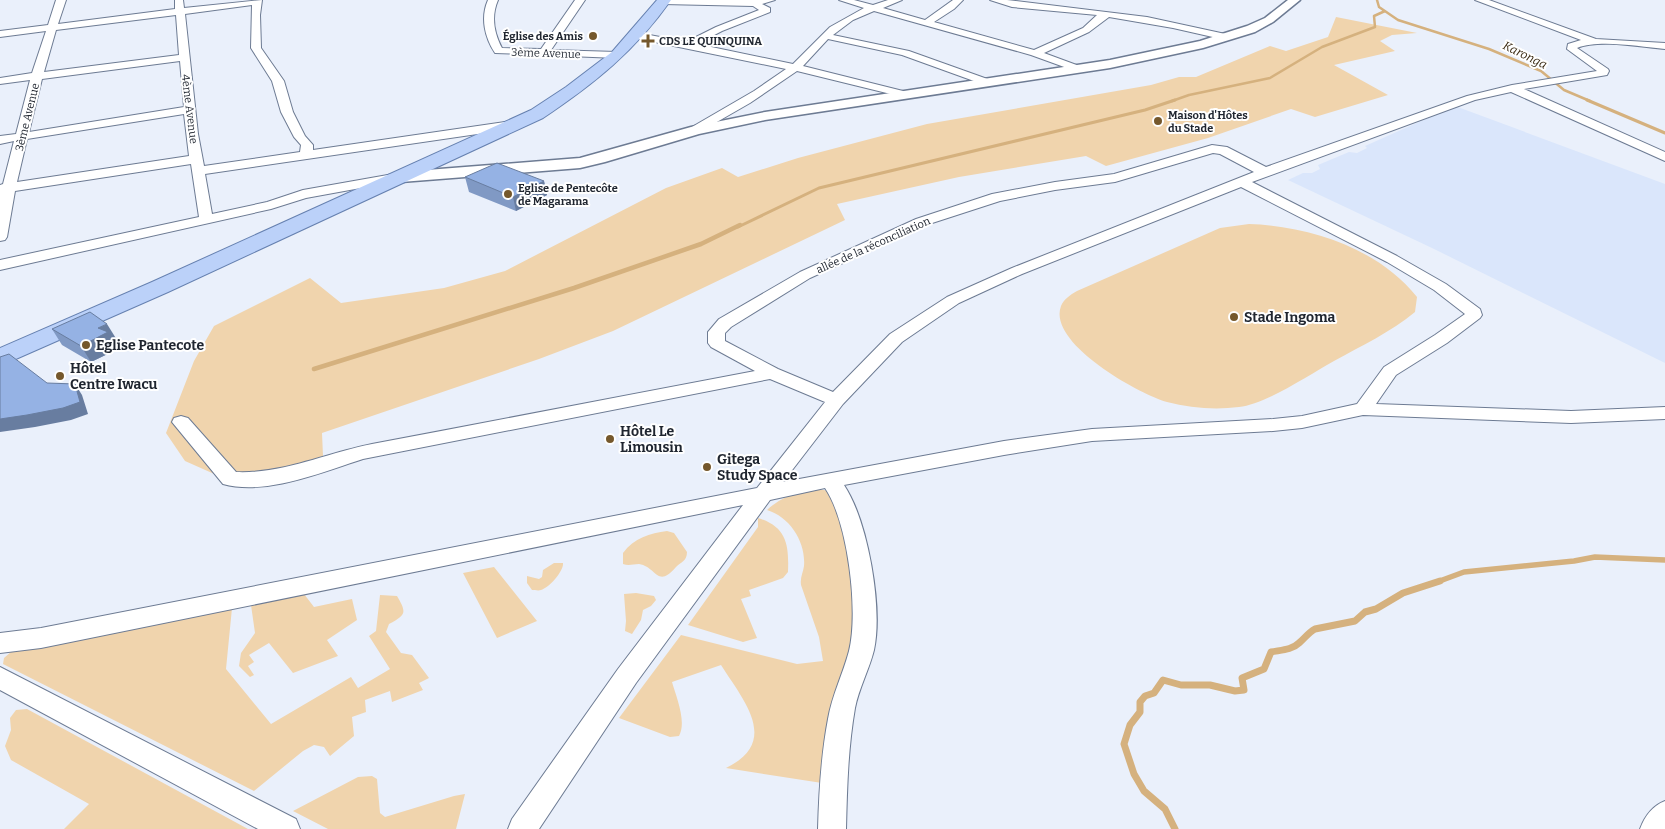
<svg xmlns="http://www.w3.org/2000/svg" width="1665" height="829" font-family="Bitter,serif">
  <rect width="100%" height="100%" fill="#eaf0fb"/>
  <path fill="#dae6fb" d="M1455,106L1665,184V363L1432,248L1288,180L1303,173H1312L1320,169L1318,165L1349,152L1357,153L1367,148L1365,146Z"/>
  <path fill="#f0d4ad" d="M1336,17L1417,33L1392,35L1380,41L1395,51L1334,65L1388,95L1315,117L1291,109L1208,138L1106,166L1086,156L959,177L837,204L845,220L613,331L539,359L322,433L323,456L276,473L221,477L185,461L166,433L194,361L214,326L310,278L341,303L444,288L505,271L666,188L722,168L738,177L798,158L927,124L1151,85L1179,77H1196L1270,46L1286,51L1328,37Z
    M1249,224C1309,226 1378,248 1417,297L1415,312C1391,332 1361,346 1334,361C1309,375 1266,404 1239,407C1215,410 1190,408 1167,402C1139,394 1047,343 1061,306C1064,299 1070,295 1077,291L1220,228Z
    M817,489L830,491L841,506L858,609L822,783L726,768C781,741 743,700 721,665L672,682C676,696 687,722 679,736L670,737L619,718L681,635L797,664L823,661L819,637L801,585C800,577 803,573 804,566C806,542 790,517 767,510C784,495 795,494 817,489Z
    M758,518C787,527 789,545 788,572L783,578L749,590L751,596L741,599L757,638L743,642L688,625L758,527Z
    M667,531L674,533L687,552C687,561 681,562 676,567C657,589 657,567 639,564C633,564 629,566 623,564V553C634,538 650,533 667,531Z
    M554,563H563C564,571 549,588 541,590C539,591 534,590 532,590L527,583V576L539,579L542,577L543,570Z
    M494,567L537,621L497,638L463,573Z
    M636,593L654,596L656,600L651,606L643,610L641,620L632,634L625,631L626,621L624,594Z
    M304,594L314,607L352,599L357,620L327,640L338,656L293,673L269,643L249,655L254,662L248,666L254,675L250,677L239,666L241,653L255,633L251,605Z
    M380,595L397,596C407,613 406,615 389,624L386,632L401,653L412,655L429,678L419,683L423,690L392,702L390,691L365,700L366,712L352,717L354,736L330,756L324,747L314,745L303,751L254,791L3,664L4,658L12,651L232,608L226,669L271,724L351,677L358,688L390,669L369,636L376,631Z
    M27,709L248,829H64L89,804L11,760L5,746L11,730L10,718L16,710Z
    M372,776L377,779L380,813L385,817L454,796L465,794L456,829H328L293,811L358,777Z"/>
  <g fill="none" stroke-linecap="round" stroke-linejoin="round">
    <path stroke="#d5b17e" stroke-width="2.5" d="M1377,0L1379,7L1398,20L1489,49L1541,71L1564,90L1590,101
      M1172,101L1189,95L1270,78L1322,47L1375,27L1374,16L1385,11"/>
    <path stroke="#d5b17e" stroke-width="3" d="M1587,100L1665,133
      M738,227L819,188L1145,110L1175,100"/>
    <path stroke="#d5b17e" stroke-width="4.5" d="M314,369L574,288L701,244L740,225"/>
    <path stroke="#d5b17e" stroke-width="5.5" d="M1437,582L1464,572L1574,561L1595,557L1665,560"/>
    <path stroke="#d5b17e" stroke-width="7" d="M1175,829L1165,809L1144,791L1134,774L1124,744L1130,725L1140,712V702L1145,696L1154,693L1163,680L1181,685H1210L1235,691L1244,690L1242,678L1264,669L1271,652C1281,650 1292,650 1299,643C1305,638 1308,633 1315,629L1355,621L1365,612L1376,609L1403,593L1440,581"/>
    <g stroke="#6d7b93" stroke-width="2">
      <path id="minor" d="M56,0H66L58,24L175,9V0H183L184,8L262,0L260,15L261,48L284,81L293,112L305,136L313,145V150L512,121L518,125L512,129L205,174L212,214L267,202L303,190L399,173L406,177L399,181L306,198L271,209L0,270V260L199,217L191,164L15,191L7,237L5,240L0,241V185L3,184L14,141L0,144V136L16,134L30,80L0,84V78L32,73L46,31L0,37V31L48,25ZM252,5L251,48L272,81L281,112L294,137L301,145L300,152L204,166L198,134L185,14ZM176,15L179,55L44,72L56,30ZM180,61L184,107L29,132L42,79ZM184,114L189,156L17,182L27,139Z
        M488,0H498C491,16 494,33 502,48L541,49L575,0H585L551,50L617,52L622,55L617,58L495,53C485,38 480,18 488,0Z
        M659,0H775L762,4L770,8V12L722,31L697,44L793,64L830,27L864,8L839,0H854L873,5L888,0H902L883,8L925,20L953,0H963L954,9L934,22L1034,50L1083,28L1097,15L1012,7L990,0H1007L1147,17L1230,35L1231,37L1226,40L1173,28L1109,17L1089,32L1044,53L1082,67L1083,69L1078,72L1031,55L874,11L853,20L833,35L909,51L993,81L995,83L993,85H985L902,55L828,39L803,66L911,93L913,95L907,98L797,71L750,103L696,134L692,133L690,130L692,127L754,91L786,69L630,37L629,35L634,32L686,42L716,27L759,10L753,6L663,4L660,3Z
        M1475,0H1489L1596,39L1665,43V49C1640,47 1600,39 1577,48L1608,69L1609,71L1607,75L1524,89L1665,152V161L1511,92L1475,100L1252,182L1397,256L1446,284L1480,309L1482,315L1480,318L1447,343L1396,375L1376,404L1571,411L1665,407V419L1571,423L1363,415L1302,428L1273,431L1092,441L1004,455L844,485C868,521 883,608 874,650C869,670 859,688 855,708C848,748 847,788 846,829H818C819,792 821,756 828,719C832,695 843,674 849,651C859,611 848,522 825,488L770,500L636,683L539,829H508L512,819L618,669L743,505L41,648L0,653V633L41,628L757,488L825,402L770,379L363,459C322,472 266,496 223,484L172,422L174,418L181,416L188,418L236,472C284,474 326,453 372,444C500,420 627,395 755,371L711,347L708,343V332L719,319L800,272L916,219L992,194L1055,182L1114,174L1212,145L1227,147L1266,167L1467,96L1512,85L1597,71L1567,49L1568,44L1581,40ZM1213,153L1220,154L1254,172L1012,268L947,297L890,334L833,392L778,369L725,341V333L731,327L810,278L926,225L1000,201L1055,190L1115,182ZM1241,187L1387,262L1434,290L1465,314L1435,335L1384,367L1357,404L1302,416L1273,419L1092,429L1004,441L783,482L843,404L902,342L959,303L1022,274Z
        M0,667L296,819L300,829H258L0,690Z
        M1665,801V829H1640C1645,816 1652,806 1665,801Z"/>
    </g>
    <g stroke="#6d7b93" stroke-width="3">
      <path id="tertiary" d="M1288,0H1300L1273,22L1255,32L1203,48L1110,68L765,120L699,134L605,162L580,168L401,182L395,180L393,177L395,174L401,172L580,158L691,127L765,112L1110,60L1200,41L1247,26L1265,18Z"/>
    </g>
    <g stroke="#6681b0" stroke-width="2">
      <path id="primary" d="M657,0H671C635,51 594,84 543,118L168,292L9,362L0,365V348L152,282L531,110L566,87L612,52Z"/>
    </g>
    <use href="#minor" fill="#fff" fill-rule="evenodd"/>
    <use href="#tertiary" fill="#fff" fill-rule="evenodd"/>
    <use href="#primary" fill="#bbd1f9" fill-rule="evenodd"/>
  </g>
  <path fill="#8099c4" d="M465,177L544,181L547,195L516,211L469,192Z
    M52,329L117,340L114,341L118,349L91,362L62,345Z"/>
  <path fill="#687da0" d="M544,181L547,195L516,211L513,197Z
    M107,324L117,340L114,341L118,349L91,362L81,346L98,328Z
    M75,384L82,395L88,414L71,420L35,427L0,432V419Z"/>
  <path fill="#95b2e4" stroke="#687da0" d="M497,163L544,181L513,197L465,177Z
    M90,312L107,324L98,328L108,332L81,346L52,329Z
    M9,354L47,383L75,384L80,402L63,408L27,415L0,419V357Z"/>
  <g fill="#75582c" stroke="#fff" stroke-width="2">
    <circle cx="593" cy="36" r="5"/>
    <path d="M645.5 33.5h5v5h5v5h-5v5h-5v-5h-5v-5h5z"/>
    <circle cx="1158" cy="121" r="5"/>
    <circle cx="508" cy="194" r="5"/>
    <circle cx="1234" cy="317" r="5"/>
    <circle cx="86" cy="345" r="5"/>
    <circle cx="60" cy="376" r="5"/>
    <circle cx="610" cy="439" r="5"/>
    <circle cx="707" cy="467" r="5"/>
  </g>
  <g text-anchor="middle" stroke-width="4" stroke-linejoin="round" paint-order="stroke">
    <g font-size="11" font-weight="bold" fill="#1f252f" stroke="#fff" text-anchor="start">
      <text x="583" y="40" text-anchor="end">Église des Amis</text>
      <text x="659" y="45">CDS LE QUINQUINA</text>
      <text x="1168" y="119">Maison d'Hôtes<tspan x="1168" dy="13">du Stade</tspan></text>
      <text x="518" y="192">Eglise de Pentecôte<tspan x="518" dy="13">de Magarama</tspan></text>
    </g>
    <g font-size="11" fill="#1f252f" stroke="#fff">
      <text transform="translate(546 53) rotate(2)" y="4">3ème Avenue</text>
      <text transform="translate(190 109) rotate(83)" y="4">4ème Avenue</text>
      <text transform="translate(27 117) rotate(-76)" y="4">3ème Avenue</text>
      <text transform="translate(873 245) rotate(-24)" y="4">allée de la réconciliation</text>
    </g>
    <g font-size="12" font-style="italic" fill="#382811" stroke="#fff">
      <text transform="translate(1525 55) rotate(26)" y="4">Karonga</text>
    </g>
    <g font-size="14" font-weight="bold" fill="#1f252f" stroke="#fff" text-anchor="start">
      <text x="1244" y="322">Stade Ingoma</text>
      <text x="96" y="350">Eglise Pantecote</text>
      <text x="70" y="373">Hôtel<tspan x="70" dy="16">Centre Iwacu</tspan></text>
      <text x="620" y="436">Hôtel Le<tspan x="620" dy="16">Limousin</tspan></text>
      <text x="717" y="464">Gitega<tspan x="717" dy="16">Study Space</tspan></text>
    </g>
  </g>
</svg>
